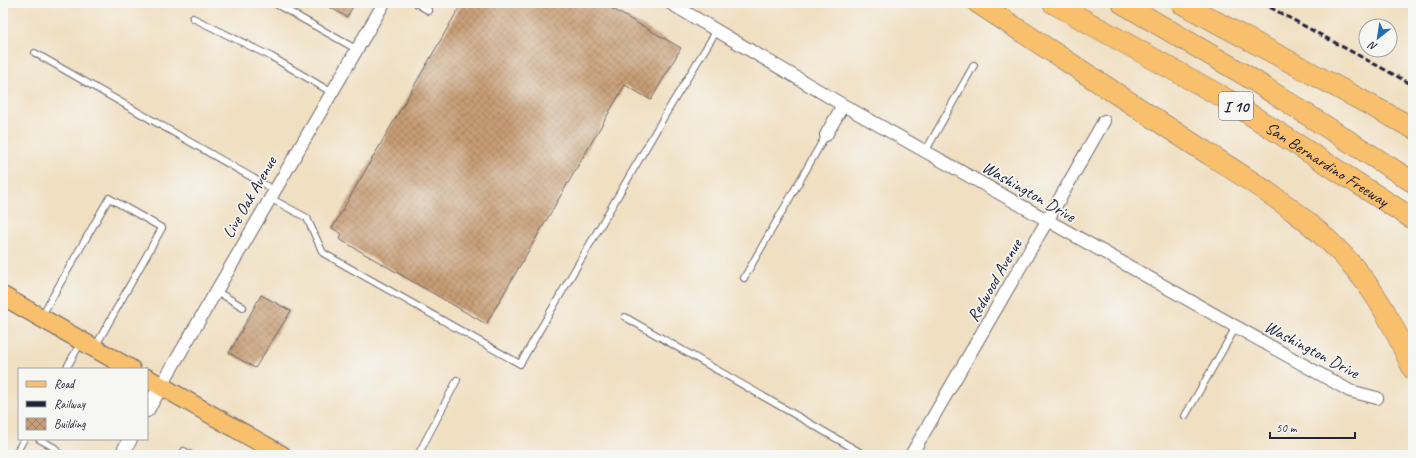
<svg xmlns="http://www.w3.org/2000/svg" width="1416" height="458" font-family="Caveat,sans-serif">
  <defs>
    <pattern id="building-cross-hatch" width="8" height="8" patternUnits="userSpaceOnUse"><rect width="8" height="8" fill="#c79d75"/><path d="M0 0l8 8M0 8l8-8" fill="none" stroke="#a18061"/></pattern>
  </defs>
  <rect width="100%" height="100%" fill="#f6f6f2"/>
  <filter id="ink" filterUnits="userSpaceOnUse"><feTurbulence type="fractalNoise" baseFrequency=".025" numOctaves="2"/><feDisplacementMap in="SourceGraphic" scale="8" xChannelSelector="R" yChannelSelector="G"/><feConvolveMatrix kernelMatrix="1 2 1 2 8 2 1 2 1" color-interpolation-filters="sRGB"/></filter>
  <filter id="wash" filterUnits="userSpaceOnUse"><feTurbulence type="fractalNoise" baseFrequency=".012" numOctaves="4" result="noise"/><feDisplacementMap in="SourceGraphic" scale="16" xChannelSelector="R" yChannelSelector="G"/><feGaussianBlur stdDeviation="0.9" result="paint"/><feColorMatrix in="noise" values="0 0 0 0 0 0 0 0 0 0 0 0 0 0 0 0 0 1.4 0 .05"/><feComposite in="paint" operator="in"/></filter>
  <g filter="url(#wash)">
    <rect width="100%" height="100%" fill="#f0dfc1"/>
    <g id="blocks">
      <path fill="url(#building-cross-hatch)" d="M322,3H355L347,17Z
        M462,3H602L681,48L651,100L625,85L486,324L339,239L342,234L332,228Z
        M261,295L291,311L255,368L229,353Z"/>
    </g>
  </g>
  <g filter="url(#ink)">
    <use href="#blocks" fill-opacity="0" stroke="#6a646a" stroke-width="1"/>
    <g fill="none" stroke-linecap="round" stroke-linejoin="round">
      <g stroke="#6a646a" stroke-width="8">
        <path id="service" d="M274,3L356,49
          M416,3L429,11
          M193,18L272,57L331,92
          M35,53L274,190
          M925,152L974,65
          M270,198L307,218L323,253L520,364L668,110L717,30
          M744,278L826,135
          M216,291L243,307
          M41,317L109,198L162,228L95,347
          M625,317L865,455
          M66,369L81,342
          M1185,416L1236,327
          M39,439L55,448L59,455
          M15,455L24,439
          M182,455L184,451L191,455
          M418,455L457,380"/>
      </g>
      <g stroke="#6a646a" stroke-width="14">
        <path id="minor" d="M670,3L843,105L1350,391L1377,398
          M826,135L843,105
          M161,386L384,3
          M911,455L1047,221L1104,121"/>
      </g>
      <g stroke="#6a646a" stroke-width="16">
        <path id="tertiary" d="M147,410L161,386
          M122,455L130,439"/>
      </g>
      <g stroke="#6a646a" stroke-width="20">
        <path id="primary" d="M3,296L131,369
          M147,378L282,455"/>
      </g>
      <g stroke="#6a646a" stroke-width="22">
        <g id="motorway">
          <path d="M978,3C1049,49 1119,96 1190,142C1252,182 1319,220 1364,280C1385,307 1399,338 1413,369"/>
          <path id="s1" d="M1053,3L1226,99L1413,219"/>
          <path d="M1122,3L1245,75L1413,182"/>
          <path d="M1181,3L1413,128"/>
        </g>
      </g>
      <use href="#service" stroke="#fff" stroke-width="6"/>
      <use href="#minor" stroke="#fff" stroke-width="12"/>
      <use href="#tertiary" stroke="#fff" stroke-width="14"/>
      <use href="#primary" stroke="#f8bf6c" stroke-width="18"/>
      <use href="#motorway" stroke="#f8bf6c" stroke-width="21"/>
      <path stroke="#22223b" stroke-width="3" stroke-dasharray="6 3" stroke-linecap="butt" d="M1262,3L1413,85"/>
    </g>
  </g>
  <g text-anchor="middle" stroke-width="3.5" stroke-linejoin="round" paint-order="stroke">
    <rect fill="#f6f6f2" stroke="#626272" stroke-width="1" x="1219" y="92" width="34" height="28" rx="3"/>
    <g font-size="16" font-weight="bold" fill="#22223b">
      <text x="1236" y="112">I 10</text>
    </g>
    <g font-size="17" fill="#22223b" stroke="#f6f6f2">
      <text dy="6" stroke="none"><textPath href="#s1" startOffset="318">San Bernardino Freeway</textPath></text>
      <text transform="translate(1029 191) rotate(30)" y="6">Washington Drive</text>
      <text transform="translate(249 197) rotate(-60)" y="6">Live Oak Avenue</text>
      <text transform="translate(994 280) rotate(-60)" y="6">Redwood Avenue</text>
      <text transform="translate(1312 349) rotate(28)" y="6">Washington Drive</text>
    </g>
  </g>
  <rect width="1416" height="458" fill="none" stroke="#f6f6f2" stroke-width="16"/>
  <rect x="18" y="368" width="130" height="72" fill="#f6f6f2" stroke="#a1a1a9"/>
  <rect x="26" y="381" width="20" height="6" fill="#f8bf6c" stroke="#a1a1a9"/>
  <text x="54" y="388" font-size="12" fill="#22223b">Road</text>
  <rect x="26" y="401" width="20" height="6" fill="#22223b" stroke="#a1a1a9"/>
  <text x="54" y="408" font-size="12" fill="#22223b">Railway</text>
  <rect x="26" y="418" width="20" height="12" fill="url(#building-cross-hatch)" stroke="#a1a1a9"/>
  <text x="54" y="428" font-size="12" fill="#22223b">Building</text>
  <g transform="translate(1378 38) rotate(210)"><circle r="19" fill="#f6f6f2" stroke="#a1a1a9"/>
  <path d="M0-3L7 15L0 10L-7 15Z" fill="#1f6fb2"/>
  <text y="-6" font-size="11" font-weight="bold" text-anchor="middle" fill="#22223b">N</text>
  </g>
  <path d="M1270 432v6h85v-6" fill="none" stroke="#22223b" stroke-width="2"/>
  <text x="1276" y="432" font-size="12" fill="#22223b" stroke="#f6f6f2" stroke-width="3" paint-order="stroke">50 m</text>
</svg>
